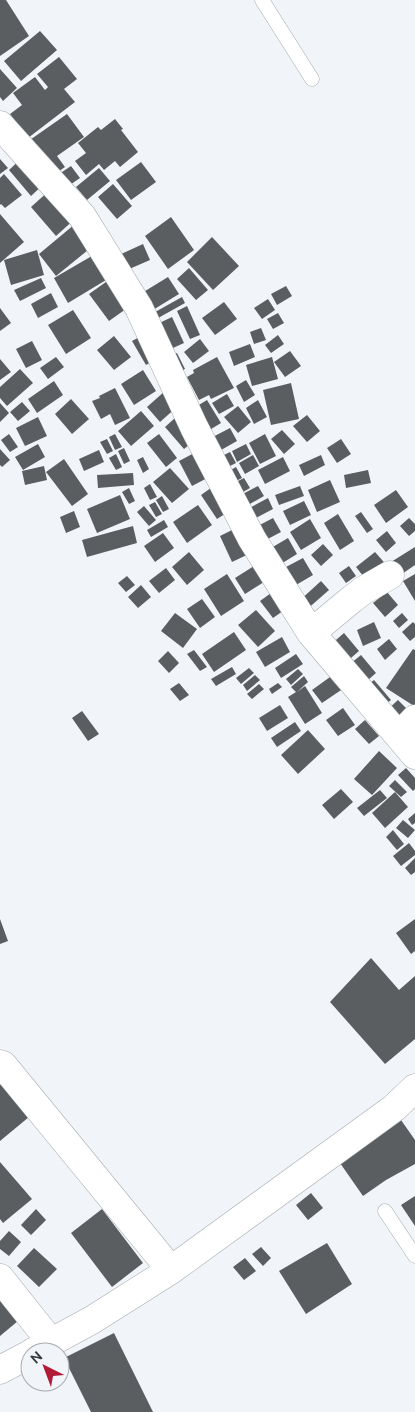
<svg xmlns="http://www.w3.org/2000/svg" width="415" height="1412" font-family="Ubuntu,sans-serif">
  <rect width="100%" height="100%" fill="#f1f5fa"/>
  <path fill="#5a5e61" d="M0,0H6L29,36L0,56Z
    M40,31L57,50L21,81L4,61Z
    M59,57L77,79L64,89L75,102L28,138L10,114L22,105L13,93L35,77L45,90L48,87L37,74Z
    M0,69L17,88L3,101L0,97Z
    M67,114L84,137L57,156L65,167L52,176L27,142Z
    M115,119L123,129L121,130L138,152L120,167L115,161L104,170L99,164L86,175L75,161L86,153L78,143L98,127L101,130Z
    M24,156L46,182L31,196L9,170Z
    M0,159L8,168L0,174Z
    M141,162L156,182L131,200L116,180Z
    M71,166L80,178L64,189L56,176Z
    M99,168L110,181L87,200L76,187Z
    M4,174L22,195L5,208L1,204L0,205V178Z
    M113,184L132,206L117,219L98,197Z
    M51,189L77,217L56,236L31,207Z
    M0,214L24,242L0,263Z
    M171,217L194,250L168,269L145,236Z
    M75,224L93,246L56,276L39,254Z
    M212,237L239,266L213,290L187,262Z
    M143,244L150,260L127,270L119,255Z
    M37,250L44,275L11,285L4,260Z
    M97,253L111,277L68,303L54,278Z
    M189,268L208,290L196,300L177,279Z
    M113,277L133,304L109,321L89,294Z
    M168,277L179,294L148,313L137,296Z
    M41,278L46,288L20,301L14,290Z
    M286,286L292,296L277,305L271,294Z
    M51,293L58,307L38,318L31,304Z
    M182,297L185,303L151,322L148,316Z
    M268,299L275,310L262,319L254,308Z
    M224,302L237,319L215,335L202,318Z
    M187,306L200,335L190,339L177,311Z
    M0,308L11,323L0,331Z
    M73,310L91,338L66,354L48,325Z
    M278,313L284,323L273,329L267,319Z
    M172,317L184,343L164,352L153,326Z
    M261,328L266,340L254,344L250,332Z
    M145,334L158,358L146,365L132,341Z
    M278,335L284,344L271,353L265,345Z
    M114,336L131,357L114,370L97,350Z
    M200,339L209,351L193,363L184,352Z
    M32,341L42,360L26,368L16,349Z
    M250,344L255,357L234,366L229,352Z
    M290,351L301,366L285,377L274,362Z
    M177,353L185,369L175,374L167,357Z
    M56,357L64,367L48,379L40,368Z
    M217,357L234,388L211,399L209,395L199,400L187,377L194,373L193,370Z
    M272,357L278,379L252,386L246,365Z
    M0,359L11,372L0,380Z
    M20,369L33,383L7,406L0,398V387Z
    M143,370L156,391L134,405L121,384Z
    M246,380L255,395L244,402L236,386Z
    M54,381L63,395L37,413L28,399Z
    M291,383L299,419L271,425L263,390Z
    M115,388L130,418L115,425L110,414L101,419L92,401L100,398L99,396Z
    M165,391L178,406L160,422L147,407Z
    M227,394L234,406L219,414L212,403Z
    M71,399L89,419L72,434L55,414Z
    M207,400L221,423L203,434L189,411Z
    M258,400L267,417L254,424L246,408Z
    M22,402L30,411L18,421L10,412Z
    M0,403L9,413L0,422Z
    M238,406L251,422L238,433L224,417Z
    M141,411L154,426L131,446L118,431Z
    M307,415L320,431L307,442L293,426Z
    M38,417L47,436L25,446L16,428Z
    M175,418L195,440L184,449L165,427Z
    M230,428L237,441L214,454L207,440Z
    M282,430L295,444L284,454L271,439Z
    M9,434L18,447L10,452L1,440Z
    M115,434L122,447L115,450L109,437Z
    M159,434L177,458L166,467L147,443Z
    M265,434L276,456L260,464L249,443Z
    M107,439L113,451L107,454L100,442Z
    M341,439L351,454L337,463L327,448Z
    M38,444L45,457L23,470L15,457Z
    M246,444L251,454L237,462L232,451Z
    M124,448L130,461L124,464L118,451Z
    M0,449L10,460L2,467L0,465Z
    M99,450L104,462L84,471L79,459Z
    M200,450L213,475L192,486L179,461Z
    M230,452L236,463L222,470L216,459Z
    M116,454L122,467L116,470L109,458Z
    M253,455L259,466L245,474L239,463Z
    M321,455L325,465L304,476L299,465Z
    M143,457L149,469L143,473L137,460Z
    M283,457L290,471L265,484L258,470Z
    M64,459L88,494L72,506L46,472Z
    M44,466L47,480L25,485L22,471Z
    M236,467L242,478L228,485L222,475Z
    M170,468L189,489L172,503L153,482Z
    M368,470L371,483L346,488L344,475Z
    M133,473L134,485L98,488L97,475Z
    M244,478L250,488L236,496L230,485Z
    M330,480L340,502L317,512L308,490Z
    M150,484L157,497L150,500L144,488Z
    M215,485L231,510L217,519L201,495Z
    M258,486L264,496L241,509L235,498Z
    M300,486L304,496L279,505L275,495Z
    M129,488L135,501L129,504L122,492Z
    M396,490L408,507L386,523L374,505Z
    M120,495L130,519L97,533L87,509Z
    M162,496L169,509L163,512L156,500Z
    M268,498L273,509L250,521L244,511Z
    M304,501L311,515L290,525L283,511Z
    M155,502L162,514L156,517L149,505Z
    M198,505L212,525L187,543L173,522Z
    M144,506L156,520L149,526L137,512Z
    M74,511L80,527L66,533L60,517Z
    M361,512L373,529L367,533L355,516Z
    M338,514L354,541L340,550L324,523Z
    M273,518L281,532L262,542L254,528Z
    M409,518L415,524V531L409,536L400,526Z
    M310,519L321,538L301,550L290,532Z
    M164,520L168,527L151,537L147,530Z
    M133,526L137,543L87,557L82,540Z
    M240,526L253,552L232,562L220,536Z
    M387,531L396,543L386,552L376,540Z
    M163,533L174,548L155,562L144,546Z
    M288,538L297,554L276,567L266,551Z
    M323,544L333,555L321,566L311,555Z
    M415,547V565L399,576L391,562Z
    M189,552L204,570L187,585L172,567Z
    M375,552L390,569L371,586L356,567Z
    M303,558L313,575L296,585L286,567Z
    M262,561L272,577L245,594L235,578Z
    M349,566L356,576L346,583L339,573Z
    M166,568L175,580L159,593L149,581Z
    M227,574L244,601L221,616L204,589Z
    M415,574V601L403,581Z
    M127,576L135,585L126,592L118,583Z
    M321,581L329,590L305,611L298,602Z
    M141,585L151,597L138,608L128,597Z
    M278,588L290,606L273,618L260,601Z
    M387,592L398,605L385,617L373,603Z
    M202,599L215,617L200,628L187,609Z
    M256,610L275,631L258,647L238,625Z
    M175,613L197,629L183,648L161,631Z
    M402,613L408,620L399,628L393,621Z
    M374,622L381,638L363,646L357,630Z
    M413,622L415,624V637L410,641L402,632Z
    M234,632L246,650L214,672L202,654Z
    M344,633L359,651L344,664L329,646Z
    M282,637L290,652L265,667L256,652Z
    M389,639L397,649L385,660L377,649Z
    M413,649L415,650V704L414,706L386,688Z
    M194,650L207,667L200,671L187,654Z
    M168,651L179,663L169,673L158,661Z
    M296,654L303,664L281,678L275,668Z
    M361,655L376,673L361,686L345,668Z
    M232,667L236,674L216,686L211,679Z
    M249,668L254,673L241,684L236,678Z
    M298,669L303,674L291,685L286,679Z
    M337,672L347,686L322,703L312,690Z
    M255,675L260,680L247,691L243,685Z
    M304,676L308,682L297,692L305,686L322,713L305,724L288,697L296,692L291,687Z
    M374,680L391,700L382,707L365,687Z
    M179,683L189,695L180,701L170,689Z
    M278,683L282,687L272,694L269,689Z
    M259,684L264,689L252,699L247,694Z
    M398,700L408,710L398,722L386,711Z
    M280,705L288,718L267,731L259,718Z
    M343,708L355,725L338,736L326,720Z
    M82,711L99,734L88,741L72,718Z
    M365,720L379,736L369,744L355,729Z
    M295,722L301,731L277,747L271,738Z
    M308,730L325,749L298,774L281,755Z
    M379,751L397,768L372,795L354,779Z
    M406,768L415,778V789L413,791L398,775Z
    M395,780L407,792L401,797L389,786Z
    M341,789L353,802L334,819L322,805Z
    M380,790L387,798L364,816L357,808Z
    M395,792L408,807L385,828L372,813Z
    M415,813V823L412,825L408,819Z
    M403,820L415,830L408,838L396,828Z
    M393,830L404,844L397,850L386,837Z
    M409,843L415,851V855L401,866L393,856Z
    M415,858V872L411,875L405,868Z
    M0,919L8,941L0,944Z
    M415,919V951L411,954L396,933Z
    M371,958L399,990L415,976V1039L385,1064L330,1002Z
    M7,1079L35,1112L0,1141V1085Z
    M401,1120L415,1140V1164L386,1180L363,1196L340,1163Z
    M0,1162L32,1199L3,1223L0,1219Z
    M311,1193L323,1208L308,1220L296,1205Z
    M415,1196V1226L401,1205Z
    M36,1209L46,1220L31,1235L21,1225Z
    M102,1209L143,1263L112,1287L71,1233Z
    M9,1231L21,1242L9,1256L0,1249V1241Z
    M327,1243L352,1284L306,1314L279,1271Z
    M261,1247L271,1258L263,1266L252,1254Z
    M34,1248L57,1269L39,1287L17,1266Z
    M245,1258L256,1271L244,1280L233,1267Z
    M0,1300L18,1321L0,1336Z
    M114,1333L153,1412H91L64,1358Z
    M60,1363L68,1372L60,1380Z"/>
  <g fill="none" stroke-linecap="round" stroke-linejoin="round">
    <g stroke="#a6aaae" stroke-width="15">
      <path id="lane" d="M262,0L312,79
        M385,1211L415,1256"/>
    </g>
    <g stroke="#a6aaae" stroke-width="29">
      <path id="street" d="M0,125L82,216L139,308L194,427L252,539L311,633L415,755
        M311,633L352,599L364,590L390,575
        M399,736L415,719
        M0,1064L3,1065L171,1270
        M0,1278L51,1342
        M33,1352L92,1320L171,1270L394,1108L415,1088
        M0,1370L30,1354"/>
    </g>
    <use href="#lane" stroke="#fff" stroke-width="14"/>
    <use href="#street" stroke="#fff" stroke-width="28"/>
  </g>
  <g transform="translate(45 1367) rotate(318)"><circle r="24" fill="#f1f5fa" stroke="#a7aaae"/>
  <path d="M0-4L9 19L0 12L-9 19Z" fill="#b01c38"/>
  <text y="-8" font-size="14" font-weight="bold" text-anchor="middle" fill="#383a3c">N</text>
  </g>
</svg>
